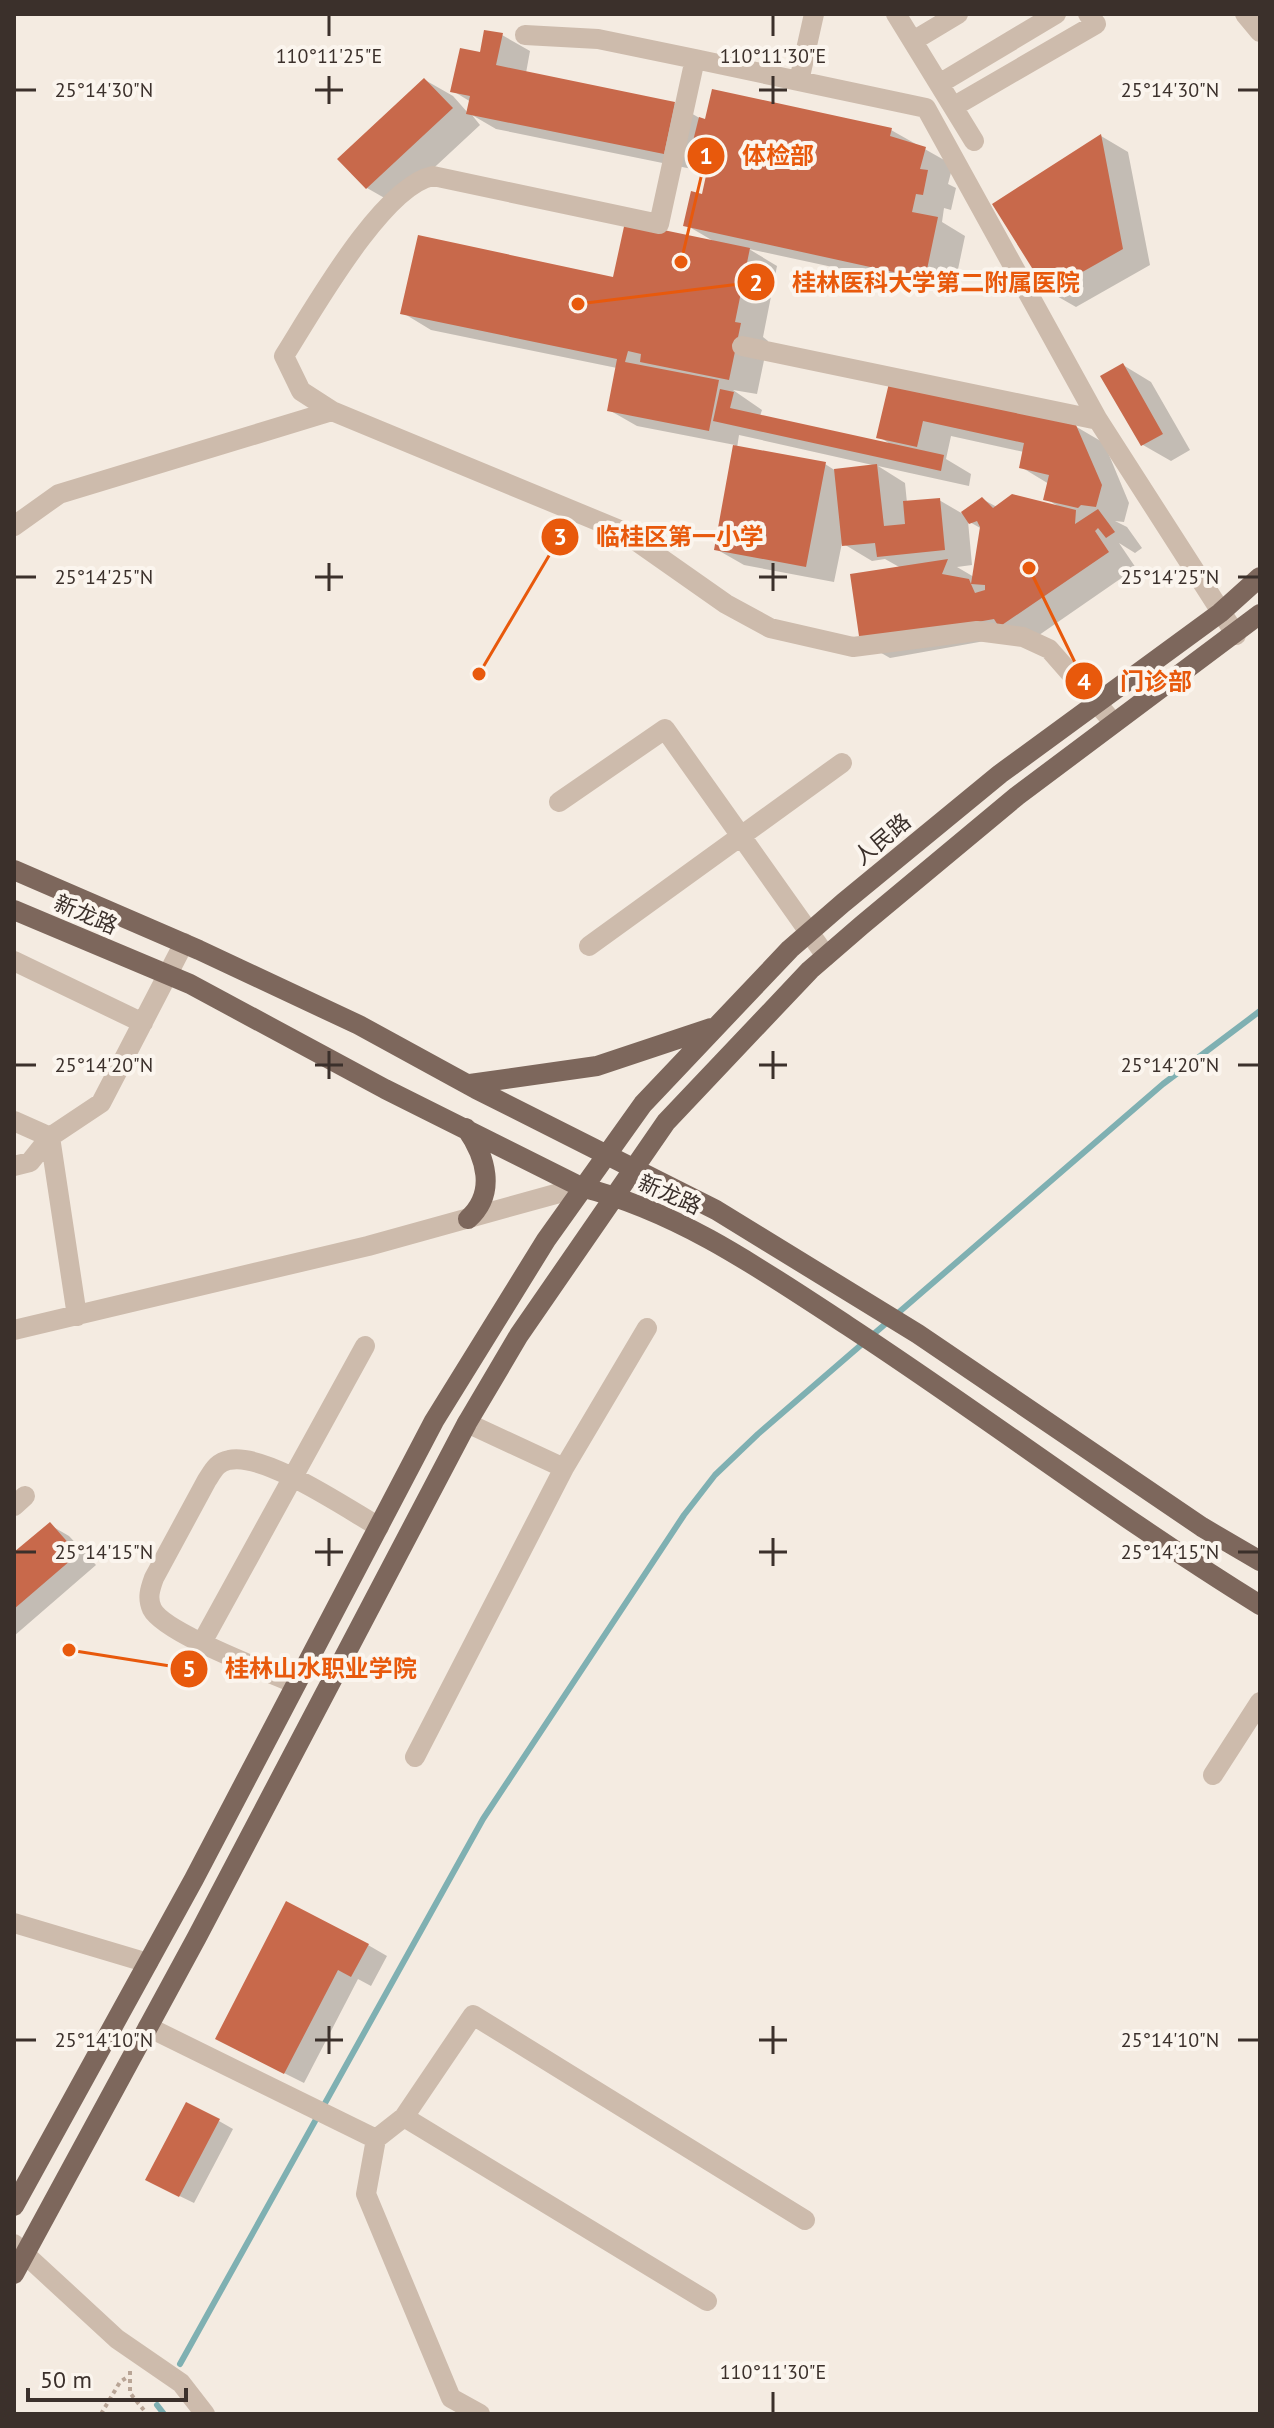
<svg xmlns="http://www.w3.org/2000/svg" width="1274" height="2428" font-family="'PT Sans','Noto Sans SC',sans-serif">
  <rect width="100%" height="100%" fill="#f4ebe1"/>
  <path fill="#0003" fill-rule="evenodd" d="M502,35L530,51L526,73L675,104L703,120L891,130L953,165L948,184L956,188L951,210L944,208L942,222L965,236L953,293L749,249L777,266L763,337L768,341L757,394L733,390L762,410L760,416L892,445L879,437L890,386L1075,426L1104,443L1129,503L1124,522L1115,521L1127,527L1142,548L1135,553L1119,543L1136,568L1029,642L1018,635L890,658L862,642L901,568L885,559L872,561L842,543L834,582L744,565L716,549L735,445L637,426L609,410L617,368L431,330L403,313L614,279L715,242L686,225L704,196L709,174L693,165L692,169L496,129L472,115L480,125L395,204L367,188L340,159L425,80L453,96L468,113L471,102L453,91L481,55ZM697,146L701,148L698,163L694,162ZM739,435L877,466L836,471L825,464L737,448ZM951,436L1024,452L1021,467L1049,484L1046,499L1058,506L997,507L982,499L963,514L939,500L907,503L905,483L878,466L969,486L971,474L946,459ZM968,521L982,529L974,577L957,567L972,565Z
    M1101,136L1128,152L1150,265L1076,307L1048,291Z
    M1123,365L1151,382L1190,450L1171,461L1143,445Z
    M50,1525L69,1536L96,1565L14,1636V1558Z
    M368,1945L387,1956L371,1986L358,1979L304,2083L236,2049Z
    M219,2121L233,2129L194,2203L161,2187Z"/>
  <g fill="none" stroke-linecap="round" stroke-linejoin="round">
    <path stroke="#7fb0b2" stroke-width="6" d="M180,2364L483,1819L684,1515L715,1475L758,1434L1163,1084L1260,1011
      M157,2405L164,2414"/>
  </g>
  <path fill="#c8694b" d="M484,30L503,33L496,65L675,102L664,154L466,114L470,96L450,92L460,48L480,52Z
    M424,78L453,108L366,189L337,159Z
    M712,89L892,128L890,136L926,147L920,169L928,170L923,195L916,194L912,212L938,217L925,279L683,226L691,191L702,194L707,171L694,168L699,147L692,145L699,117L705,119Z
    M1101,134L1123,249L1047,292L992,204Z
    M625,222L750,248L735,322L741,323L729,380L640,362L641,354L628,351L625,362L719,380L709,431L607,411L617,359L400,314L418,235L613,277Z
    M1123,363L1163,434L1141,446L1100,376Z
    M889,383L1076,425L1102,485L1096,507L1081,505L1078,508L1043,500L1049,475L1019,468L1024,443L923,421L917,447L876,438Z
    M720,389L734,392L730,408L944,455L941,471L713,421Z
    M733,445L826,462L806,567L714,550Z
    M877,464L884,526L905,524L903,501L940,498L945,550L877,557L875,543L842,546L834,469Z
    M1012,494L1076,510L1075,524L1098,509L1115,532L1106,538L1098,528L1095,531L1109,552L999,627L994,619L860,643L850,574L948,559L942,574L969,579L971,584L975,593L985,590V585L971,584L980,527L977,521L969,524L961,512L982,497L993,508Z
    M50,1522L78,1554L14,1609V1552Z
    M286,1901L369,1944L351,1977L338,1970L284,2074L215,2039Z
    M186,2102L220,2119L179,2197L145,2180Z"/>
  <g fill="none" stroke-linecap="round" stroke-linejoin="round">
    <path stroke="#b9a596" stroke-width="4" stroke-dasharray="4 4" stroke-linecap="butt" d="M130,2371V2393L147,2414
      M101,2414L120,2382L129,2376"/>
    <path stroke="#cdbbac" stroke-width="20" d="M896,14L974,141
      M1245,14L1260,32
      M525,35L598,39L695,59
      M913,41L958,14
      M799,81L814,14
      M939,84L1056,14
      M953,107L1096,24L1088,14
      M742,346L1098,420
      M14,526L59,494L332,411
      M1114,723L1049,649L1023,637L977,631L853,647L770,628L726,604L622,531L332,411L301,391L284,356C312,312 382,186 433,176L659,224L695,59L926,108L1098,420L1236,635
      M559,802L665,729L826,956
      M589,946L842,763
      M14,961L143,1023
      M14,1121L50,1137L101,1103L184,943
      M50,1137L77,1316
      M14,1166L30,1162L50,1137
      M14,1330L368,1246L581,1187
      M467,1423L564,1468
      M14,1506L25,1496
      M183,1677L365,1346
      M296,1684C267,1671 164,1633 152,1609C147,1598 150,1589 154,1578L207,1480C213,1471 217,1462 229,1460C264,1452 346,1508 379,1527
      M415,1757L564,1468L647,1328
      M1213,1775L1260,1702
      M14,1923L148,1963
      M148,2027L376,2139L404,2117L473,2015L805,2220
      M404,2117L707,2301
      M376,2139L366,2194L451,2398L480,2414
      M14,2244L117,2339L181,2383L205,2414"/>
    <path stroke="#7d675c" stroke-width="20" d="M14,870L199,950L359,1025L476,1089L716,1210L918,1334L1202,1527L1260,1561
      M14,910L190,984L385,1089L581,1187C680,1212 764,1271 848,1326C987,1417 1119,1518 1260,1605
      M470,1084L597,1066L711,1028
      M466,1128C486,1157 497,1193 468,1219
      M14,2206L194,1879L434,1421L546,1240L643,1104L790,949L843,903L1000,774L1220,613L1260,577
      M14,2274L197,1937L467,1423L519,1335L666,1122L810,970L862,925L1017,796L1260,614"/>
  </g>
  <path fill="none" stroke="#3b302b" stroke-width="3" d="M329,16V36M773,16V36M329,76V104M773,76V104M16,90H36M315,90H343M759,90H787M1238,90H1258M329,563V591M773,563V591M16,577H36M315,577H343M759,577H787M1238,577H1258M329,1051V1079M773,1051V1079M16,1065H36M315,1065H343M759,1065H787M1238,1065H1258M329,1538V1566M773,1538V1566M16,1552H36M315,1552H343M759,1552H787M1238,1552H1258M329,2026V2054M773,2026V2054M16,2040H36M315,2040H343M759,2040H787M1238,2040H1258M773,2392V2412"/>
  <g text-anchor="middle" stroke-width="8" stroke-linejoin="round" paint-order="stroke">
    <g font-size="22" fill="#3b302b" stroke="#fbf5ee">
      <text transform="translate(882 839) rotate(-40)" y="8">人民路</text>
      <text transform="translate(86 914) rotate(23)" y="8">新龙路</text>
      <text transform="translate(670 1194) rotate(24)" y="8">新龙路</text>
    </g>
  </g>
  <g font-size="20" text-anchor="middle" fill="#3b302b" stroke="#fbf5ee" stroke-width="8" stroke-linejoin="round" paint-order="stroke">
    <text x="329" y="63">110°11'25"E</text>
    <text x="773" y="63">110°11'30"E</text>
    <text x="104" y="97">25°14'30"N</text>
    <text x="1170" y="97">25°14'30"N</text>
    <text x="104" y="584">25°14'25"N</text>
    <text x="1170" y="584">25°14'25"N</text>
    <text x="104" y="1072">25°14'20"N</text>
    <text x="1170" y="1072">25°14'20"N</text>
    <text x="104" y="1559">25°14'15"N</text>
    <text x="1170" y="1559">25°14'15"N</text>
    <text x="104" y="2047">25°14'10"N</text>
    <text x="1170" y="2047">25°14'10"N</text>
    <text x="773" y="2379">110°11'30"E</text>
  </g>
  <path fill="none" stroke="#e8590c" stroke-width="3" d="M681 262L706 156M578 304L756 282M479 674L560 537M1029 568L1084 681M69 1650L189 1669"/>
  <g fill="#e8590c" stroke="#fbf5ee" stroke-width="3">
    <circle cx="681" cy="262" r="8"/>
    <circle cx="578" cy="304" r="8"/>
    <circle cx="479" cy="674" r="8"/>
    <circle cx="1029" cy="568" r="8"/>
    <circle cx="69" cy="1650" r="8"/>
    <circle cx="706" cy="156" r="20"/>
    <circle cx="756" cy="282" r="20"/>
    <circle cx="560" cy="537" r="20"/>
    <circle cx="1084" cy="681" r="20"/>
    <circle cx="189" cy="1669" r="20"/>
  </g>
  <g font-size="24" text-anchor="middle" font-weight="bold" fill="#fff">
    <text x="706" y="164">1</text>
    <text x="756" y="291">2</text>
    <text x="560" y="545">3</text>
    <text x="1084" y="690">4</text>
    <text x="189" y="1677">5</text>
  </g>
  <g font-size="24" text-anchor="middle" font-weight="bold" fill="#e8590c" stroke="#fbf5ee" stroke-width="8" stroke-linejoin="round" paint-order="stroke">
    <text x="778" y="164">体检部</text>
    <text x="936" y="291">桂林医科大学第二附属医院</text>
    <text x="680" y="545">临桂区第一小学</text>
    <text x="1156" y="690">门诊部</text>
    <text x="321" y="1677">桂林山水职业学院</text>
  </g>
  <rect width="1274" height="2428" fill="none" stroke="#3b302b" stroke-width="32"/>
  <path d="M28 2388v12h158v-12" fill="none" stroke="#3b302b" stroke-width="4"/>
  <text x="40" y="2388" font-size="24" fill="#3b302b" stroke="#fbf5ee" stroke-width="6" paint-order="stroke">50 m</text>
</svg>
